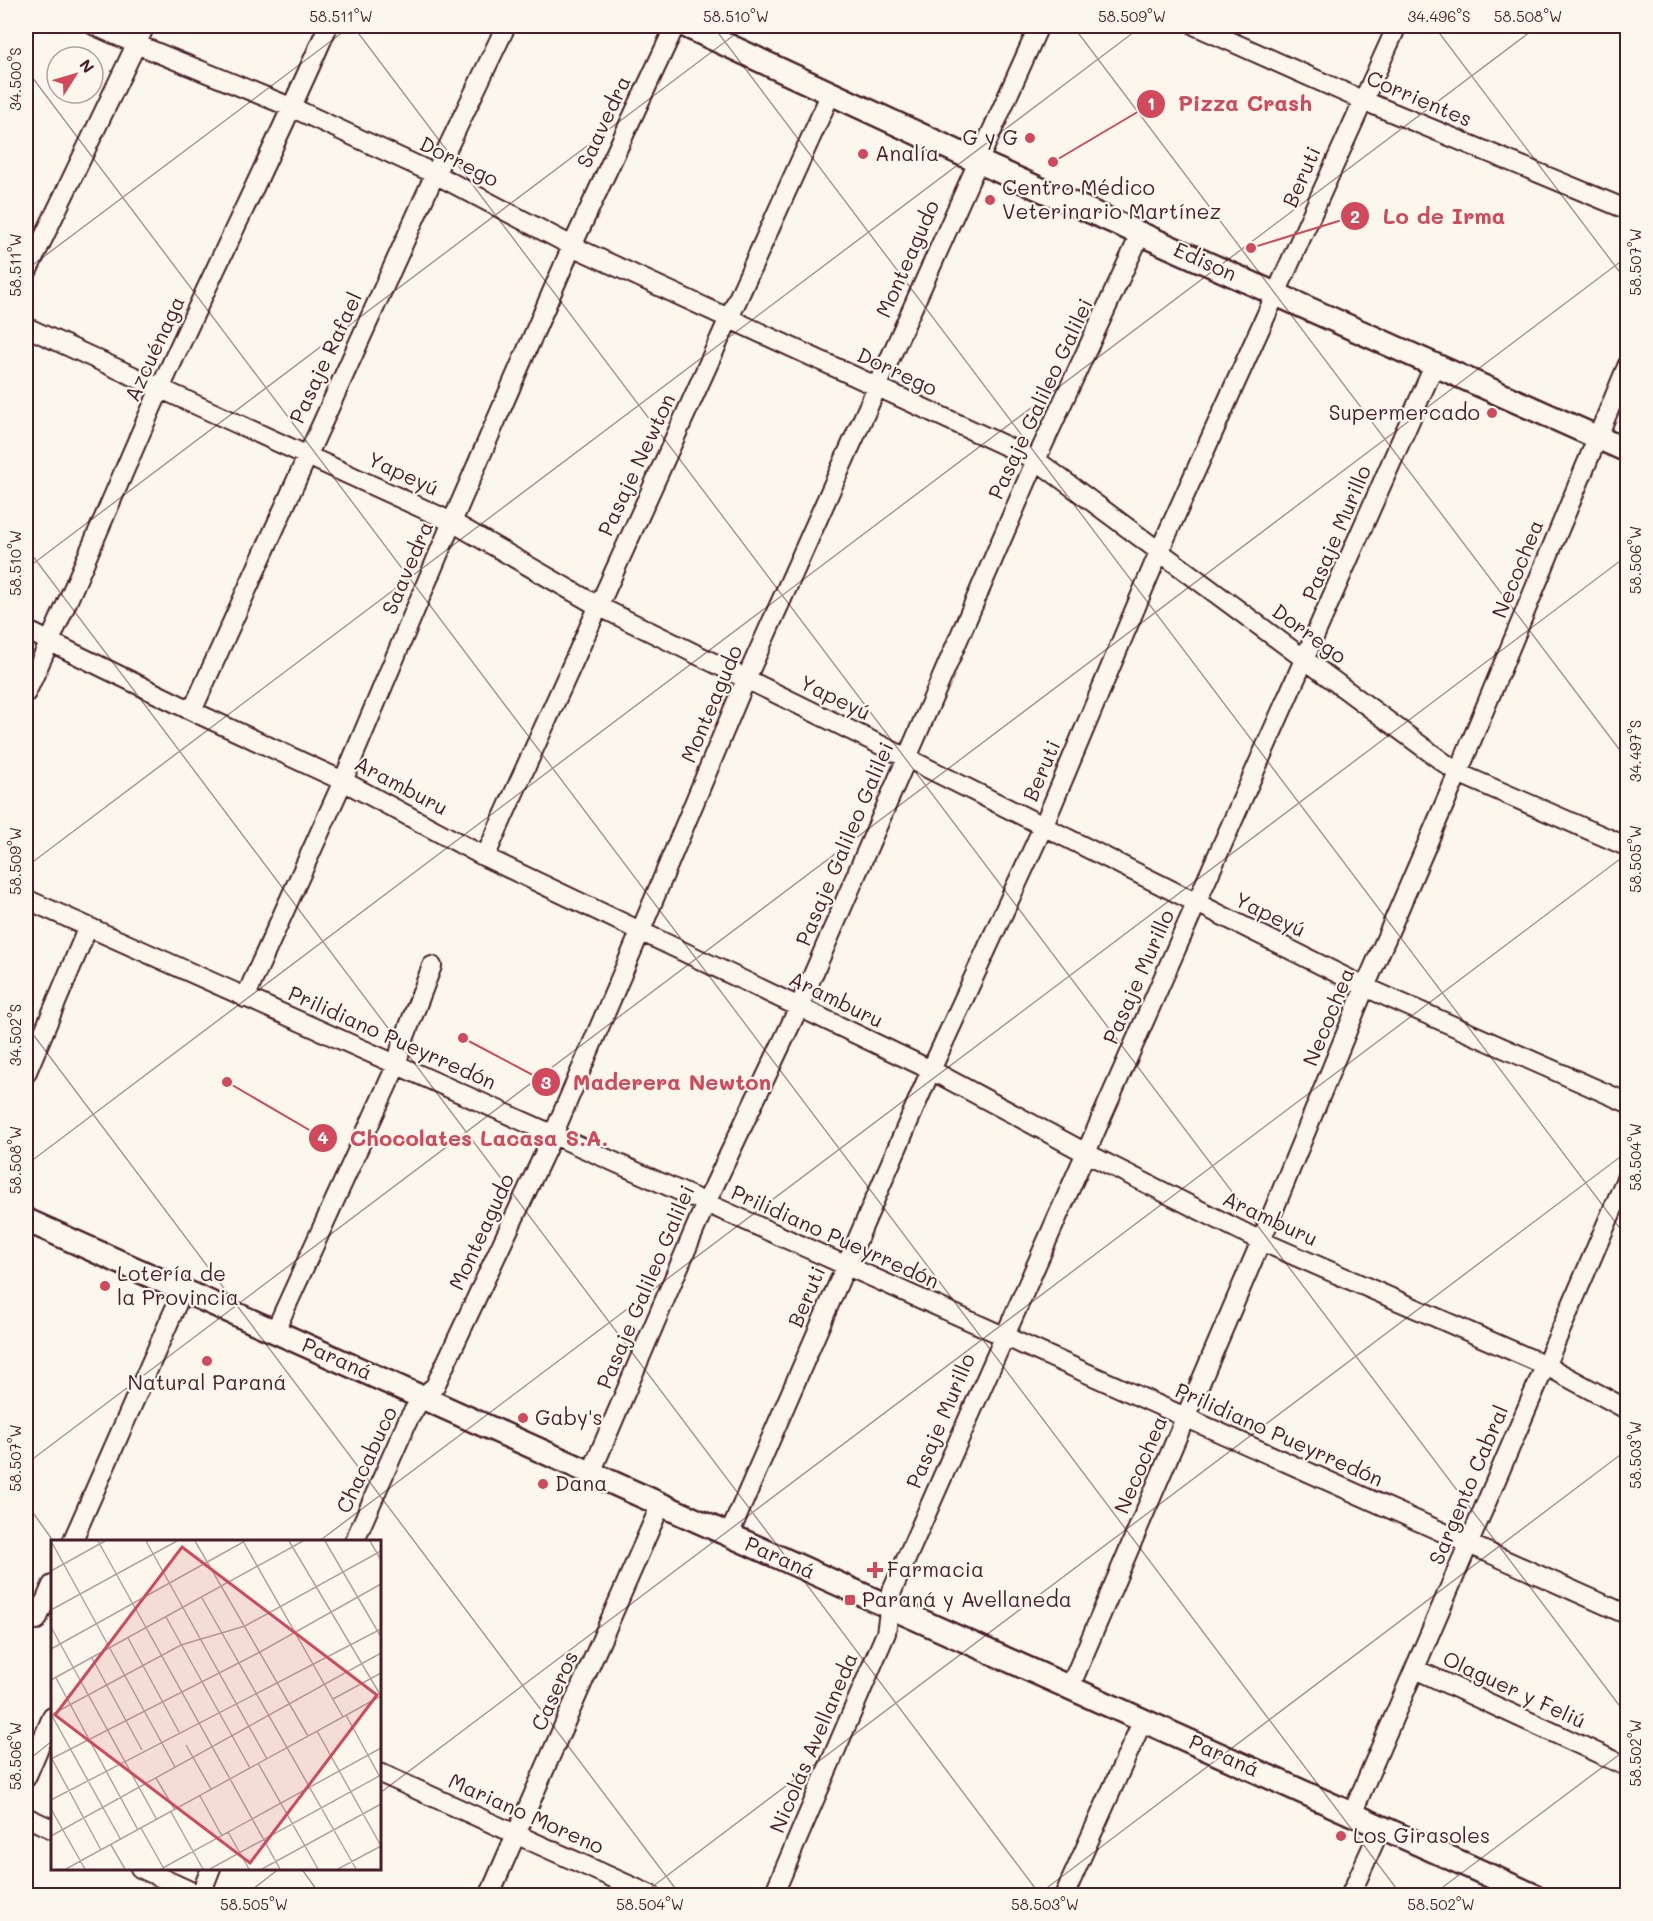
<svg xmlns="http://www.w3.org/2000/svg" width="1653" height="1921" font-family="Mali,sans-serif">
  <rect width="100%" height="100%" fill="#fbf7ec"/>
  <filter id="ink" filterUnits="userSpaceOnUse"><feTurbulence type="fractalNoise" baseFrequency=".0167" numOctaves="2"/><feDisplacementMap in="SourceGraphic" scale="12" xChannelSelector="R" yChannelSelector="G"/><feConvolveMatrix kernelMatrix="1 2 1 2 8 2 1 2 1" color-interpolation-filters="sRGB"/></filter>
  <g filter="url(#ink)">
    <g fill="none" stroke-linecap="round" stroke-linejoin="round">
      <g stroke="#4a1f2b" stroke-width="22">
        <path id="minor" d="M95,26L136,44L293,108L435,174L572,246L1036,460L1458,773L1628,847
          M1196,26L1362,100L1628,210
          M26,274L145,26
          M26,327L452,522L598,606L907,758L1365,987L1628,1103
          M26,630L192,711L343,781L485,857L931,1070L1086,1153L1261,1241L1545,1365L1628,1410
          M26,693C73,593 115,490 160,389C215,267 275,148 328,26
          M192,711L435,174L506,26
          M485,857L831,93
          M26,899L1628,1615
          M245,998L343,781L452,522L572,246L675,26
          M26,1074L88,927
          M275,1331L397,1064L401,1047L432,966
          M591,1473L706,1203L799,1007L1036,460L1141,233
          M729,1535L931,1070L1043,827L1159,552L1397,26
          M72,1542L183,1290
          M354,1542L408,1420L422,1397L435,1386L553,1135L641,930L746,679L1039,26
          M37,1620L52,1585
          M1415,1669L1628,1767
          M1070,1687L1261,1241L1365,987L1458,773L1628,364
          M380,1773L653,1896
          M26,1778L52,1717
          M1352,1814L1628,1174
          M26,1817L52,1829
          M140,1868L201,1896
          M200,1896L211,1868
          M489,1896L661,1504
          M773,1896L886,1633L892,1591C1070,1181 1256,776 1434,366
          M1064,1896L1143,1720
          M1350,1896L1381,1827"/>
      </g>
      <g stroke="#4a1f2b" stroke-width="27">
        <path id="tertiary" d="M686,26L977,161L1628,451
          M26,1220L1535,1896"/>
      </g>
      <use href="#minor" stroke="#fbf7ec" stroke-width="18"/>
      <use href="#tertiary" stroke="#fbf7ec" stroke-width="22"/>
    </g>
  </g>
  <path fill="none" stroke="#4a1f2b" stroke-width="1.5" stroke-opacity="0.45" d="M353,26L1628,1717M713,26L1628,1239M1073,26L1628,761M1434,26L1628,283M26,69L1402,1896M26,270L351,26M26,547L1041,1896M26,569L746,26M26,867L1142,26M26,1025L681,1896M26,1165L1538,26M26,1464L1628,256M26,1503L54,1542M318,1542L1628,555M26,1762L52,1741M380,1793L1628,853M301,1868L321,1896M244,1896L280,1868M640,1896L1628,1151M1036,1896L1628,1449M1431,1896L1628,1748"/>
  <g fill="#d1495b" stroke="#fbf7ec" stroke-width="2">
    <circle cx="1030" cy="138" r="6"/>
    <circle cx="863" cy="154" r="6"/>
    <circle cx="990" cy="200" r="6"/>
    <circle cx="1492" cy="413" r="6"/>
    <circle cx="105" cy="1286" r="6"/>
    <circle cx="207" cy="1361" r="6"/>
    <circle cx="523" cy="1418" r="6"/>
    <circle cx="543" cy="1484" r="6"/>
    <path d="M872 1561h6v6h6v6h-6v6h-6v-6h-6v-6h6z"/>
    <rect x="844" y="1594" width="12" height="12" rx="3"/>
    <circle cx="1341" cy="1836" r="6"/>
  </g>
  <g text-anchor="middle" stroke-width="4.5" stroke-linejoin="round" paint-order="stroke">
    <g font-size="21" fill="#4a1f2b" stroke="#fbf7ec">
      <text transform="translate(1419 99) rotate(23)" y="7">Corrientes</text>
      <text transform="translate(604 122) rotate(-65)" y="7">Saavedra</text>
      <text transform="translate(459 162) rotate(27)" y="7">Dorrego</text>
      <text transform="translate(1302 177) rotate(-66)" y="7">Beruti</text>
      <text transform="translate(908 259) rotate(-66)" y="7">Monteagudo</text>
      <text transform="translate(1205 262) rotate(24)" y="7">Edison</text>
      <text transform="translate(155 349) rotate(-65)" y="7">Azcuénaga</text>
      <text transform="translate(326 358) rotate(-65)" y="7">Pasaje Rafael</text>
      <text transform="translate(897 372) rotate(25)" y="7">Dorrego</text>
      <text transform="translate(1041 399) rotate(-65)" y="7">Pasaje Galileo Galilei</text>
      <text transform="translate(637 465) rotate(-65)" y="7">Pasaje Newton</text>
      <text transform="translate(403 474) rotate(25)" y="7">Yapeyú</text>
      <text transform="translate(1337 533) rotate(-67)" y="7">Pasaje Murillo</text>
      <text transform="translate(408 568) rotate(-67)" y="7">Saavedra</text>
      <text transform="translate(1518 569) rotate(-68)" y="7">Necochea</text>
      <text transform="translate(1309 634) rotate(36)" y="7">Dorrego</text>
      <text transform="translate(835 698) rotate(26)" y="7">Yapeyú</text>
      <text transform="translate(712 704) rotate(-67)" y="7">Monteagudo</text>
      <text transform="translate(1042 771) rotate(-67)" y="7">Beruti</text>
      <text transform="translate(401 786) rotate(28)" y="7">Aramburu</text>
      <text transform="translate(845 844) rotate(-67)" y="7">Pasaje Galileo Galilei</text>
      <text transform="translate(1270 915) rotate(26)" y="7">Yapeyú</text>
      <text transform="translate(1139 977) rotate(-66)" y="7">Pasaje Murillo</text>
      <text transform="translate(836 1000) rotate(26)" y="7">Aramburu</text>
      <text transform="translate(1329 1017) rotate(-68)" y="7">Necochea</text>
      <text transform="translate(392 1038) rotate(24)" y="7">Prilidiano Pueyrredón</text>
      <text transform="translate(1270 1219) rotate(25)" y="7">Aramburu</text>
      <text transform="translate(482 1232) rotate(-65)" y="7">Monteagudo</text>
      <text transform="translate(835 1237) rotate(24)" y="7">Prilidiano Pueyrredón</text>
      <text transform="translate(646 1287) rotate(-67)" y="7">Pasaje Galileo Galilei</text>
      <text transform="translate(807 1297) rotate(-67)" y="7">Beruti</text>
      <text transform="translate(337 1359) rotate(24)" y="7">Paraná</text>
      <text transform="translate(941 1421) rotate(-67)" y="7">Pasaje Murillo</text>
      <text transform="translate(1279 1435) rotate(24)" y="7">Prilidiano Pueyrredón</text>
      <text transform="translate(367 1460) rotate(-65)" y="7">Chacabuco</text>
      <text transform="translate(1141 1465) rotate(-67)" y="7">Necochea</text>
      <text transform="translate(1469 1485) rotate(-67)" y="7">Sargento Cabral</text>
      <text transform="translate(780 1558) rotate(24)" y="7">Paraná</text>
      <text transform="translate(1514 1690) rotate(25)" y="7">Olaguer y Feliú</text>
      <text transform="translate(555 1691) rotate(-66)" y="7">Caseros</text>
      <text transform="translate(814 1743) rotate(-67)" y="7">Nicolás Avellaneda</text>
      <text transform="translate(1224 1756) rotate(24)" y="7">Paraná</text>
      <text transform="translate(526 1814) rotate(24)" y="7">Mariano Moreno</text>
    </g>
    <g font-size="21" fill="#4a1f2b" stroke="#fbf7ec" text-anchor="start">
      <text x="1018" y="145" text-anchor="end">G y G</text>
      <text x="875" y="161">Analía</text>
      <text x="1002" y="195">Centro Médico<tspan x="1002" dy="24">Veterinario Martínez</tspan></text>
      <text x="1480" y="420" text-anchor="end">Supermercado</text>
      <text x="117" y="1281">Lotería de<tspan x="117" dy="24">la Provincia</tspan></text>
      <text x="207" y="1390" text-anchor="middle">Natural Paraná</text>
      <text x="535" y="1425">Gaby's</text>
      <text x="555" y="1491">Dana</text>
      <text x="887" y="1577">Farmacia</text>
      <text x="862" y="1607">Paraná y Avellaneda</text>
      <text x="1353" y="1843">Los Girasoles</text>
    </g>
  </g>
  <g transform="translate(51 1540)">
    <rect width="330" height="330" fill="#fbf7ec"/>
    <path fill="none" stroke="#b4a19f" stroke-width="1.5" d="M0,1L124,227M47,1L229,329M95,1L216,219M144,1L257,196M192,1L292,177M238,1L330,156M274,1L330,97M319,1L330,20M0,31L54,1M151,58L305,329M0,70L126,1M115,77L199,228M0,87L106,280M77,98L128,192M0,109L194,1M41,118L91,210M5,138L87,290M0,140L252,1M282,159L330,133M0,174L70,300M0,175L130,105L194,86L330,11M295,175L330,239M266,191L330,306M135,205L160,249M0,219L209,112L330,44M1,219L50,310M207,223L267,329M105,238L124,270M149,256L171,296M0,260L330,89M0,269L34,329M120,272L152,329M90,288L113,329M177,292L198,329M0,296L330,113M60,305L74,329M15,329L330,156M110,329L330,208M159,329L330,235M211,329L330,264M287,329L330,306"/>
    <path fill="#d1495b" fill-opacity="0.15" stroke="#d1495b" stroke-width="3" d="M131,7L326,155L199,323L4,175Z"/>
    <rect width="330" height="330" fill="none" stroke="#4a1f2b" stroke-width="3"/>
  </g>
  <path fill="none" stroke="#d1495b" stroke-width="2" d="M1053 162L1151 104M1251 248L1355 216M463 1038L546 1082M227 1082L323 1138"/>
  <g fill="#d1495b" stroke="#fbf7ec" stroke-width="2">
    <circle cx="1053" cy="162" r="6"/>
    <circle cx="1251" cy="248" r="6"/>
    <circle cx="463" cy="1038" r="6"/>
    <circle cx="227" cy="1082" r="6"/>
    <circle cx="1151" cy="104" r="15"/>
    <circle cx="1355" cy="216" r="15"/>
    <circle cx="546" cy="1082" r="15"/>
    <circle cx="323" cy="1138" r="15"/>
  </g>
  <g font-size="18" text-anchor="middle" font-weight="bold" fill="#fff">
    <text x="1151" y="110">1</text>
    <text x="1355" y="223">2</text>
    <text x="546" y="1089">3</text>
    <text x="323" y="1144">4</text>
  </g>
  <g font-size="22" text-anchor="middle" font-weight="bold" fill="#d1495b" stroke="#fbf7ec" stroke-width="4.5" stroke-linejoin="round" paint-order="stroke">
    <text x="1245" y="111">Pizza Crash</text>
    <text x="1444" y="224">Lo de Irma</text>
    <text x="672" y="1090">Maderera Newton</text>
    <text x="479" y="1146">Chocolates Lacasa S.A.</text>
  </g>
  <rect width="1653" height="1921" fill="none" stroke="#fbf7ec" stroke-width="66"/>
  <g transform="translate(75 75) rotate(53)"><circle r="28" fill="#fbf7ec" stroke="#b4a19f" stroke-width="1.5"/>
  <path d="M0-4.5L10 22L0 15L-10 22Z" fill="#d1495b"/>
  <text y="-9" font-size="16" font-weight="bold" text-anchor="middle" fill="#4a1f2b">N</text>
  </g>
  <rect x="33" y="33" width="1587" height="1855" fill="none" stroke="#4a1f2b" stroke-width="2"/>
  <g font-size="15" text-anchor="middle" fill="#4a1f2b">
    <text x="341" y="22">58.511°W</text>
    <text x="736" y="22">58.510°W</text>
    <text x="1132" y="22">58.509°W</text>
    <text x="1439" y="22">34.496°S</text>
    <text x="1528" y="22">58.508°W</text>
    <text transform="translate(16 79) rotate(-90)" y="5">34.500°S</text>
    <text transform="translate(1636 262) rotate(-90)" y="5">58.507°W</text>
    <text transform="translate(16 265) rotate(-90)" y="5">58.511°W</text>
    <text transform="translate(1636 560) rotate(-90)" y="5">58.506°W</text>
    <text transform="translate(16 563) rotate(-90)" y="5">58.510°W</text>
    <text transform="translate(1636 751) rotate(-90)" y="5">34.497°S</text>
    <text transform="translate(1636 859) rotate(-90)" y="5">58.505°W</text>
    <text transform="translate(16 861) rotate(-90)" y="5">58.509°W</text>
    <text transform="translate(16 1035) rotate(-90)" y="5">34.502°S</text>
    <text transform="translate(1636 1157) rotate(-90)" y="5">58.504°W</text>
    <text transform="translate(16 1160) rotate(-90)" y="5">58.508°W</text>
    <text transform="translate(1636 1455) rotate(-90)" y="5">58.503°W</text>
    <text transform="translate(16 1458) rotate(-90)" y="5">58.507°W</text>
    <text transform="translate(1636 1753) rotate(-90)" y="5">58.502°W</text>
    <text transform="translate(16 1756) rotate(-90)" y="5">58.506°W</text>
    <text x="254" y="1910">58.505°W</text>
    <text x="650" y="1910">58.504°W</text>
    <text x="1045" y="1910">58.503°W</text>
    <text x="1441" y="1910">58.502°W</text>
  </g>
</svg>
